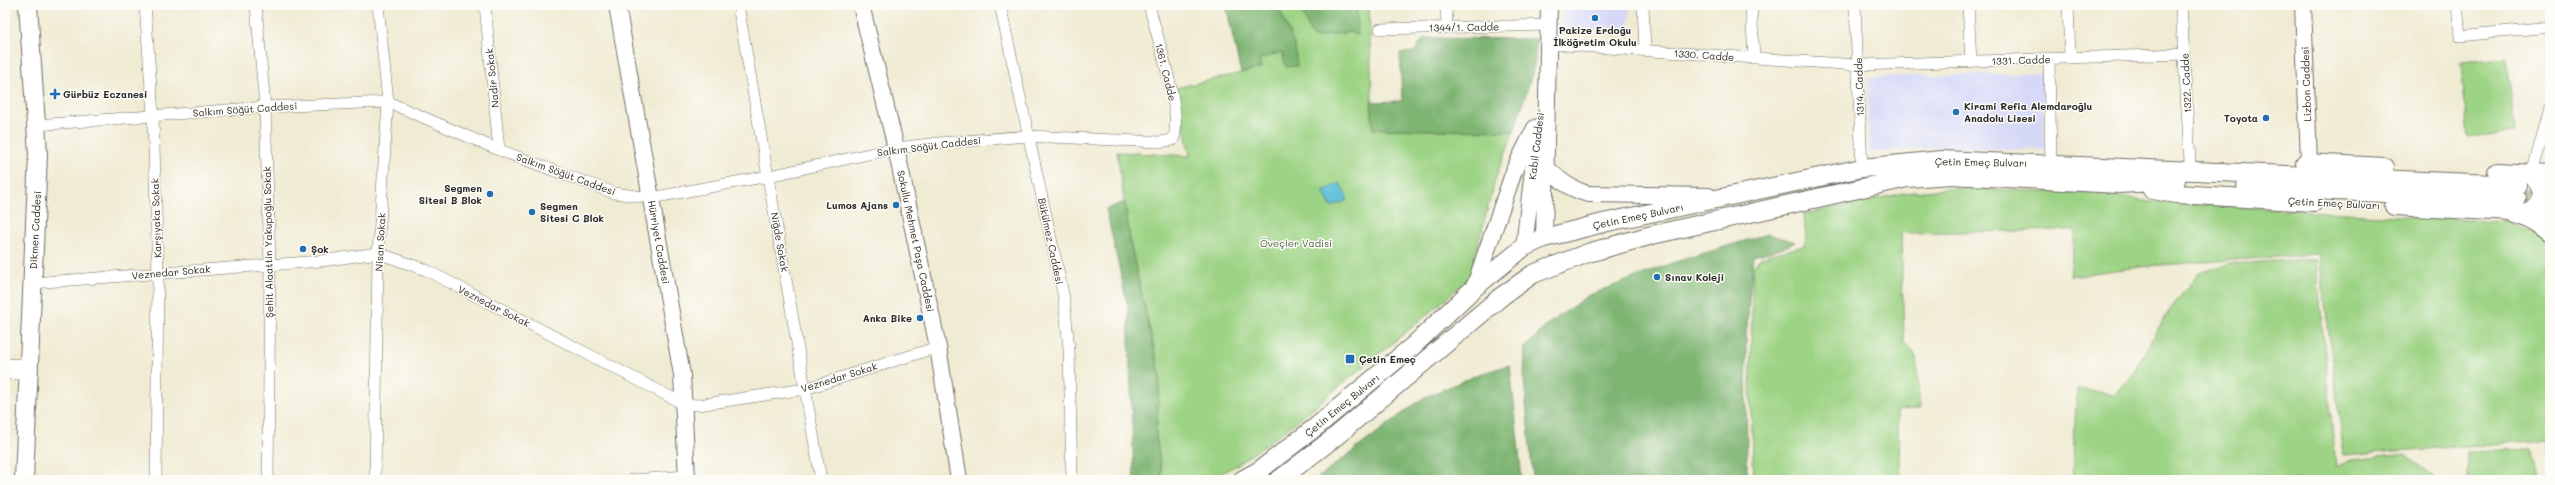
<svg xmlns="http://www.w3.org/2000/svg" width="2555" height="485" font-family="Mali,sans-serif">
  <rect width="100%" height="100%" fill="#fdfcf7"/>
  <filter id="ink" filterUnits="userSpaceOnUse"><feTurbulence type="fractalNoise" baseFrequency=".025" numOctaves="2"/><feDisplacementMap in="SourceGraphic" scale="8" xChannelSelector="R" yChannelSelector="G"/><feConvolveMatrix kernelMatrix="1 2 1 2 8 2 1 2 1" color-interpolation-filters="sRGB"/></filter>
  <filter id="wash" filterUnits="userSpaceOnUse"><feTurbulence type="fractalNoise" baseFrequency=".012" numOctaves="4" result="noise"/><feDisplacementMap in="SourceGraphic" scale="16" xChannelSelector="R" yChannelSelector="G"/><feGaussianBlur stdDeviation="0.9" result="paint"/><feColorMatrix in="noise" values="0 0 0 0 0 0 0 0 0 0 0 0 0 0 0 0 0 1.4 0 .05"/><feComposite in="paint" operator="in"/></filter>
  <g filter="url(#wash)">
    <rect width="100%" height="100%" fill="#f0ebd3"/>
    <path fill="#d6d8f8" d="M1562,5H1630L1629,30L1561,31Z
      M2042,73L2045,150L1930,147L1869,153L1868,77Z"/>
    <path fill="#9dd384" stroke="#647f58" d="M1226,5H1369L1373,129L1514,131L1496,177L1469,278L1432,311L1282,433L1235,466L1207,480H1166L1162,476L1156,436L1160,375L1131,247L1117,152L1190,156L1176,88L1241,73Z
      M2507,58L2515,133L2468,138L2461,62Z
      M1955,188L2096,193L2151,202L2505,222L2537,233L2550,246V455L2547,440L2344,455L2319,254L2147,266L2070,276L2075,230L1901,233L1904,342L1916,356L1920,409L1897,410L1901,480H1754L1750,386L1753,267L1761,257L1803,246L1806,240L1804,214L1904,193Z
      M2293,260H2316L2336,467L2351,460L2406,454L2434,477L2431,480H2072L2077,389L2115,394L2132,376L2161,322L2198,273L2229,264Z
      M2532,449L2542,480H2468V451Z"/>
    <path fill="#7eb572" stroke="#54704e" d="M1226,5H1278L1295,47L1297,66L1286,67L1282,52L1259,59L1261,68L1241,73Z
      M1299,5L1335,8V5H1356L1358,35L1349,32L1313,38Z
      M1424,38L1537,39L1534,68L1514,131L1373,129L1371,102L1402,101L1400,53L1414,52Z
      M1125,202L1131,247L1160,375L1156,436L1162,476L1166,480H1134L1128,307L1106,209Z
      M1767,234L1795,242L1781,249L1753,256L1746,338L1747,480H1533L1524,381L1525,348L1547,325L1587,296L1672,263Z
      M1510,365L1522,480H1315L1423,398L1479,374Z"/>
    <path fill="#58bdd7" stroke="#427481" d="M1340,183L1348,200L1331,207L1323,191Z"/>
  </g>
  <g filter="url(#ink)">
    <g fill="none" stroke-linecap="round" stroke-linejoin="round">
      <path stroke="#c9c5b1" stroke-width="18" stroke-dasharray="18 9" stroke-linecap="butt" d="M2516,198L2550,200"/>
      <g stroke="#706e66" stroke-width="12">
        <path id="street" d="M145,5L153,115L158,274L156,480
          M256,5L265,107L270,264L268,480
          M485,5L499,150
          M738,5L821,480
          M1000,5L1064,298L1069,349L1072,480
          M1446,5L1447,27
          M1643,5L1645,51
          M1751,5L1754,58
          M1855,5L1862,168
          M1968,5L1971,62
          M2068,5L2070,58
          M2181,5L2190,161
          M2457,5L2460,36L2550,27
          M1380,29L1549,25
          M1549,44L1858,65L2184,54
          M2049,59L2051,164
          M37,125L265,107L388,102L499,150L614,193L651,198L769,176L896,148L939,143L1028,136L1159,142L1173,140C1184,115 1156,34 1149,5
          M2532,174L2550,107
          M32,283L321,261L378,253L426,270L684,404L698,405L805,389L938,347
          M5,364L28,365
          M5,374H28
          M375,480L378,253L388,102L378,5
          M631,480L687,476"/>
      </g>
      <g stroke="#706e66" stroke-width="18">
        <path id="secondary" d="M617,5L682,375L687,480
          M861,5L896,148L938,347L959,480
          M2303,5L2309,163
          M1546,167C1559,180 1571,190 1589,194L1709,196
          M2516,215L2537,223L2550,233
          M1544,238L1549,5
          M1524,247L1538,127
          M1474,288L1515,168L1535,128"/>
      </g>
      <g stroke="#706e66" stroke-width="20">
        <path id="primary" d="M2305,163L2385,167
          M2497,172L2550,175
          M2246,185L2333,191L2516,198
          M2152,190L2177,194L2314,202
          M2394,206L2550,214
          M2528,212C2546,201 2545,189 2532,174
          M24,480L38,154L28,5
          M1242,480L1260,470L1317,426L1414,345L1474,288L1524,247L1544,238L1603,223L1862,168L1941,160L2517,185
          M1279,480L1335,437L1502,296L1533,274L1588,253L1652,235L1907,178L1951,175L2118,184L2176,181"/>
      </g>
      <use href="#street" stroke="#fff" stroke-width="11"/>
      <use href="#secondary" stroke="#fff" stroke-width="16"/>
      <use href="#primary" stroke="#fff" stroke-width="18"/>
    </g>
  </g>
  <g fill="#1f6fb2" stroke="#fdfcf7" stroke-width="1.5">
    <circle cx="1595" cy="18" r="4"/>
    <path d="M53 88h4v4h4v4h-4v4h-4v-4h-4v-4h4z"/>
    <circle cx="1956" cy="112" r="4"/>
    <circle cx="2266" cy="118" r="4"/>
    <circle cx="490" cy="194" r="4"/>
    <circle cx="896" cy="205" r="4"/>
    <circle cx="532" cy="212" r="4"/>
    <circle cx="303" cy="249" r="4"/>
    <circle cx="1657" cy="277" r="4"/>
    <circle cx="920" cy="318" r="4"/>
    <rect x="1345" y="354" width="10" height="10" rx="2"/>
  </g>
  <g text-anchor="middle" stroke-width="3" stroke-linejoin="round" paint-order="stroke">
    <g font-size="10" fill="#2b2b2b" stroke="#fdfcf7">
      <text transform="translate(1464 27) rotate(-1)" y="4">1344/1. Cadde</text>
      <text transform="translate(1704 55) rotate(4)" y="4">1330. Cadde</text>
      <text transform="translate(2021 60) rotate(-2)" y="4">1331. Cadde</text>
      <text transform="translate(1166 72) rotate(76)" y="4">1361. Cadde</text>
      <text transform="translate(492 78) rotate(-96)" y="4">Nadir Sokak</text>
      <text transform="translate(2186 83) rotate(-93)" y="4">1322. Cadde</text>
      <text transform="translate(2306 84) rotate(-92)" y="4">Lizbon Caddesi</text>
      <text transform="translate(1859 87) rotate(-92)" y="4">1314. Cadde</text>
      <text transform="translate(245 109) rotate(-4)" y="4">Salkım Söğüt Caddesi</text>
      <text transform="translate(929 146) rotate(-7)" y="4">Salkım Söğüt Caddesi</text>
      <text transform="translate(1536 146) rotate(-83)" y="4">Kabil Caddesi</text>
      <text transform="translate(1981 162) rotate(1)" y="4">Çetin Emeç Bulvarı</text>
      <text transform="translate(566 174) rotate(20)" y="4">Salkım Söğüt Caddesi</text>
      <text transform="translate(2334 203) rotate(3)" y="4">Çetin Emeç Bulvarı</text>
      <text transform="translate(1638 216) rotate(-12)" y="4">Çetin Emeç Bulvarı</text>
      <text transform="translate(156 218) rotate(-92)" y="4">Karşıyaka Sokak</text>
      <text transform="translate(35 230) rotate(-87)" y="4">Dikmen Caddesi</text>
      <text transform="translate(916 241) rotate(78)" y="4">Sokullu Mehmet Paşa Caddesi</text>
      <text transform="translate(1051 241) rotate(78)" y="4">Bükülmez Caddesi</text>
      <text transform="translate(268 242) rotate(-91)" y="4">Şehit Alaattin Yakupoğlu Sokak</text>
      <text transform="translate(380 242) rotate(-87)" y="4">Nisan Sokak</text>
      <text transform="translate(659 242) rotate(80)" y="4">Hürriyet Caddesi</text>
      <text transform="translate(780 242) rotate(80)" y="4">Niğde Sokak</text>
      <text transform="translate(171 272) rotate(-5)" y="4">Veznedar Sokak</text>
      <text transform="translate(494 306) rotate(27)" y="4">Veznedar Sokak</text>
      <text transform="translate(839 377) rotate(-17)" y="4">Veznedar Sokak</text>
      <text transform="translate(1342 405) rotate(-39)" y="4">Çetin Emeç Bulvarı</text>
    </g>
    <g font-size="10" font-weight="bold" fill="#2b2b2b" stroke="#fdfcf7" text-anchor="start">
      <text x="1595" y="34" text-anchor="middle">Pakize Erdoğu<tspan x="1595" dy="12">İlköğretim Okulu</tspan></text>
      <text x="63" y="98">Gürbüz Eczanesi</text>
      <text x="1964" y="110">Kirami Refia Alemdaroğlu<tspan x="1964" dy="12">Anadolu Lisesi</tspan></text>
      <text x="2258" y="122" text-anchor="end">Toyota</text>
      <text x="482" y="192" text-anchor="end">Segmen<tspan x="482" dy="12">Sitesi B Blok</tspan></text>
      <text x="888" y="209" text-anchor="end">Lumos Ajans</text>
      <text x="540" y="210">Segmen<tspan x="540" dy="12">Sitesi C Blok</tspan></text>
      <text x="311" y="253">Şok</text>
      <text x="1665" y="281">Sınav Koleji</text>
      <text x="912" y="322" text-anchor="end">Anka Bike</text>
      <text x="1359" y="363">Çetin Emeç</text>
    </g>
    <g font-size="10" fill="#4d5d46" stroke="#fdfcf7">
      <text x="1296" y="247">Öveçler Vadisi</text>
    </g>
  </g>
  <rect width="2555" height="485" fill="none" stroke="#fdfcf7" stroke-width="20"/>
</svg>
